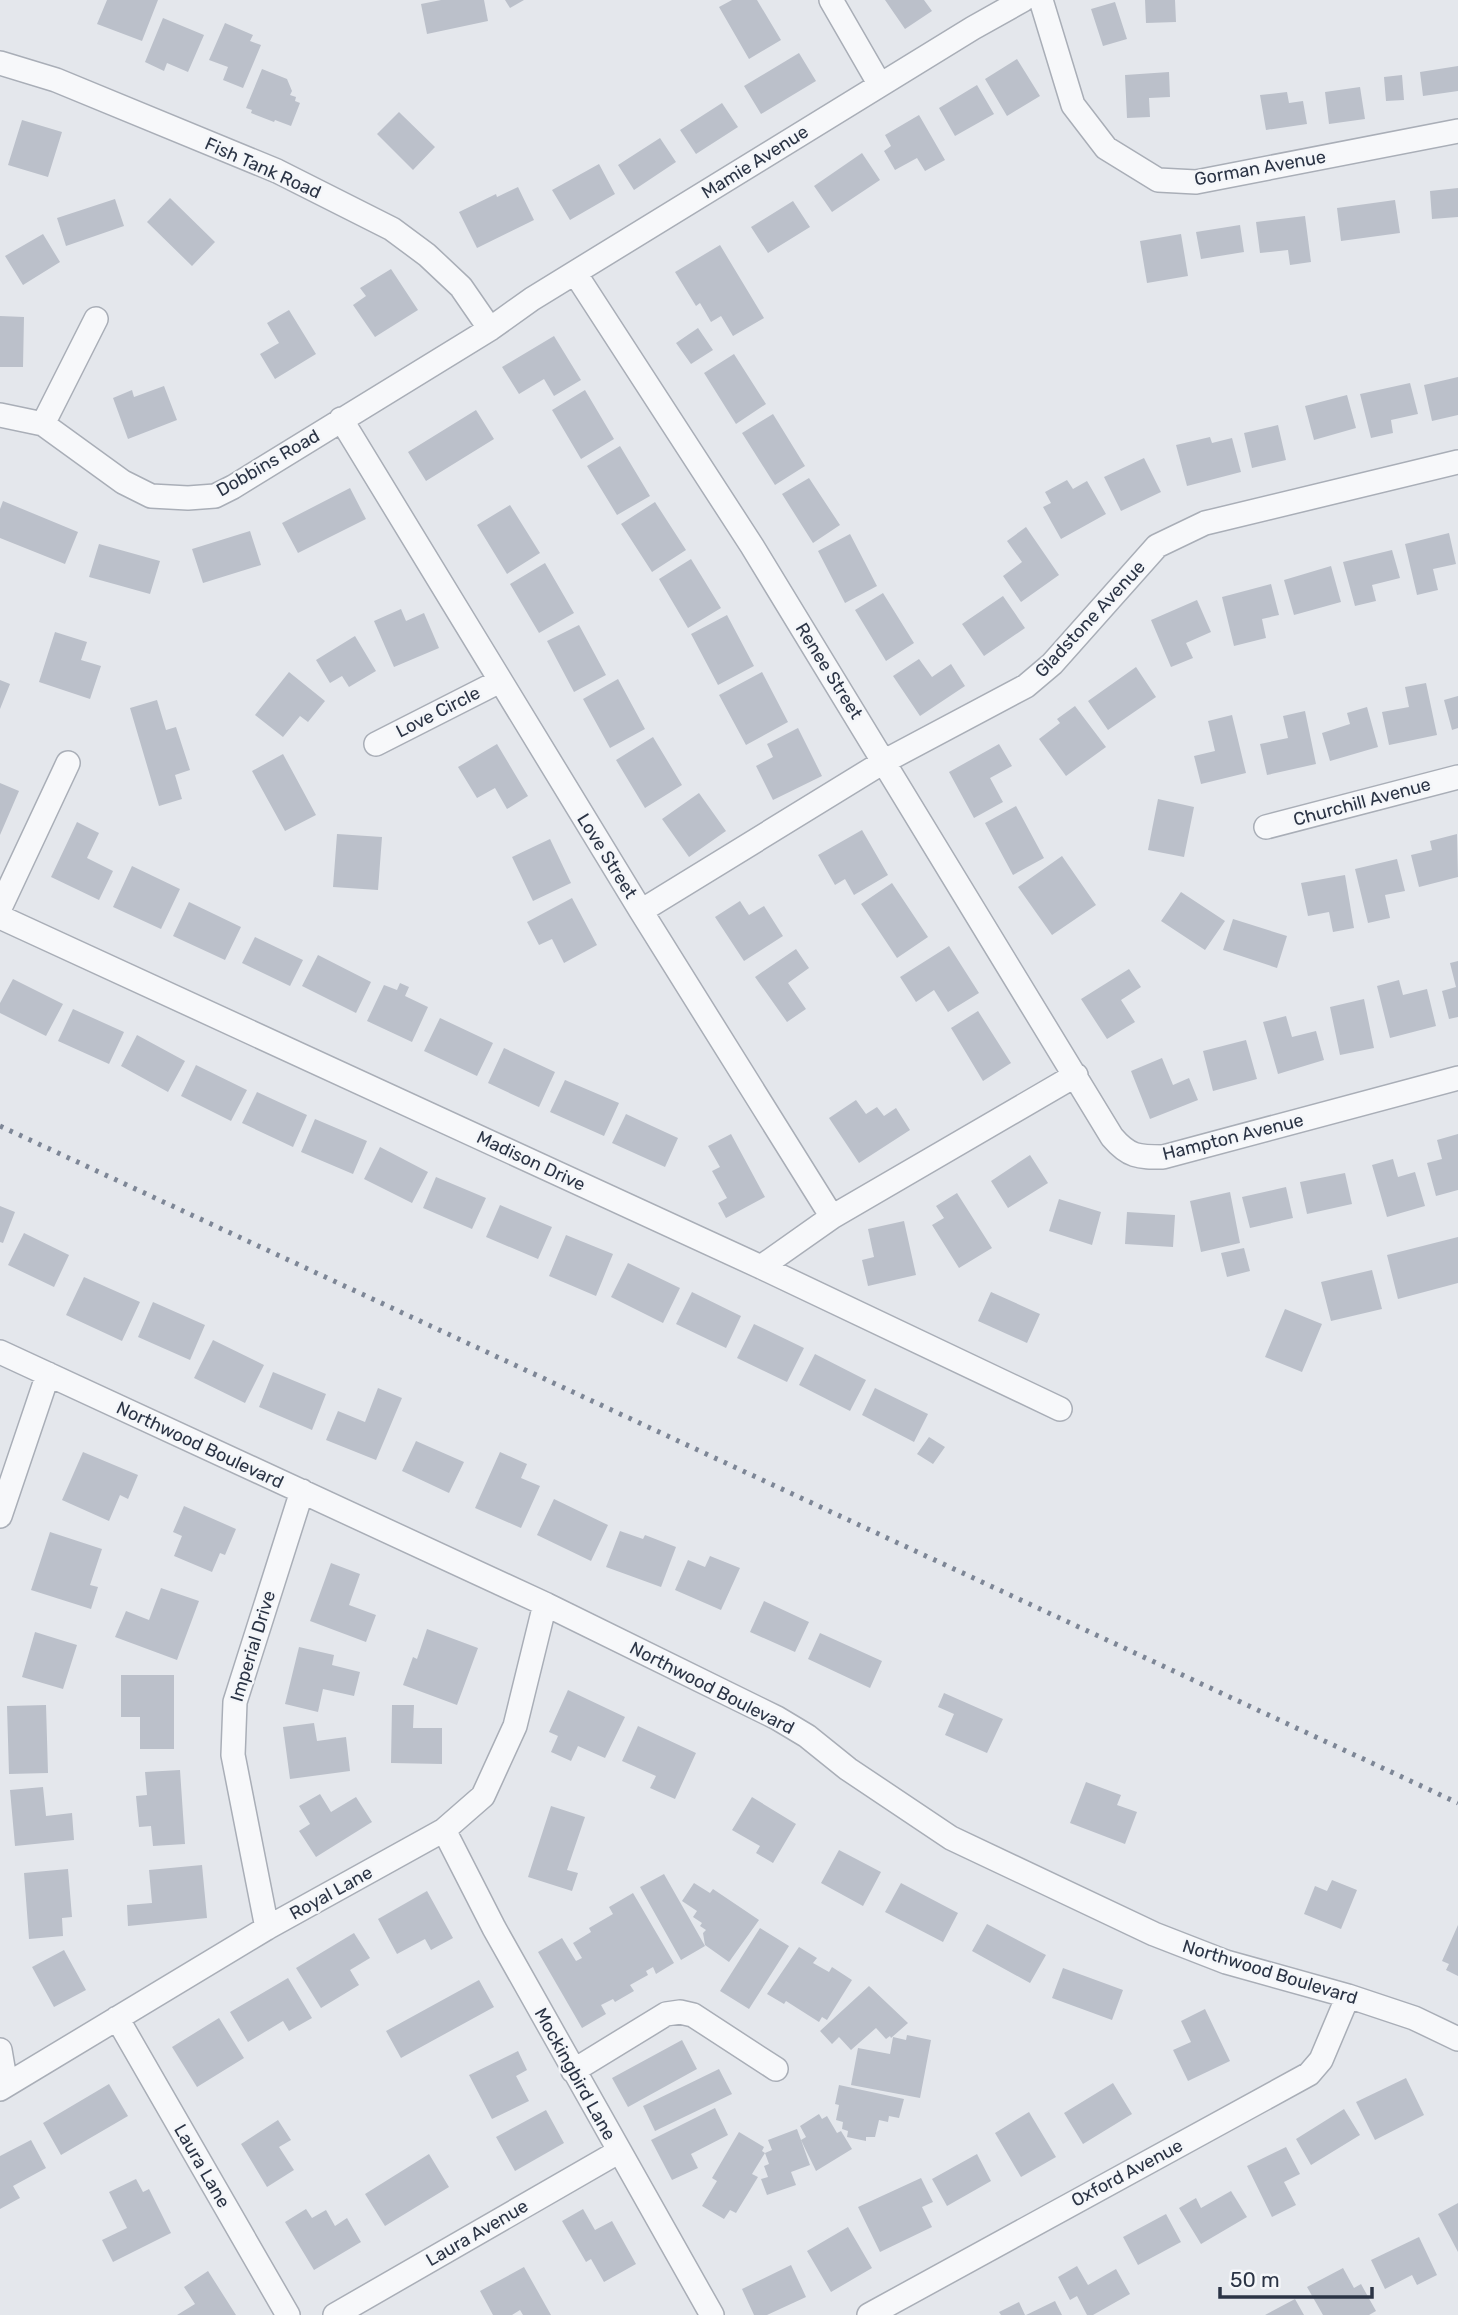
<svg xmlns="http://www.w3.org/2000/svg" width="1458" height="2315" font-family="Rubik,sans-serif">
  <rect width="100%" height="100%" fill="#e4e7ec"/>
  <path fill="#bbc0ca" d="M107,0H158L142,41L97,24Z
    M441,0H484L488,21L427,34L421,4Z
    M505,0H524L510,8Z
    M732,0H757L781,40L749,59L719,7Z
    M885,0H924L932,11L905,29Z
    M1145,0H1175L1176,22L1146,23Z
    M1115,2L1127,39L1103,46L1091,9Z
    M163,18L204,35L188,72L167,63L164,71L145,62Z
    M225,23L253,35L250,41L261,45L243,88L223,80L228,67L209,60Z
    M799,53L816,81L761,114L744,86Z
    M1017,59L1040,96L1007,116L985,79Z
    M1458,66V91L1423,96L1420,72Z
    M262,69L287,79L292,91L290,95L296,97L295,101L300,103L291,126L275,120L274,122L251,113L252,110L246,108Z
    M1169,72L1170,97L1149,98L1150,117L1127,118L1125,75Z
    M1402,75L1404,100L1386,101L1384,77Z
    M977,85L994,114L955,136L939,108Z
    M1360,87L1365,119L1329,124L1325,92Z
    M1287,92L1289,103L1303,101L1307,124L1266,130L1260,95Z
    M722,103L738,127L696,154L680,130Z
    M399,112L435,147L413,170L377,134Z
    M919,115L945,160L925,171L917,158L895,170L884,151L891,146L885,135Z
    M22,120L62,132L48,177L8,165Z
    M660,138L676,162L634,190L618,165Z
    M862,153L880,180L832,212L814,186Z
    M599,164L615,194L570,220L552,190Z
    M518,187L534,220L477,248L459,212L496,194L497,197Z
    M1458,188V217L1432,219L1430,191Z
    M170,198L215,242L192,266L147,222Z
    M115,199L124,226L66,246L57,218Z
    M1395,200L1400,233L1341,241L1337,208Z
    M793,201L810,227L768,253L751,227Z
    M1305,216L1311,262L1290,265L1288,250L1260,253L1256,222Z
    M1240,225L1244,252L1201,259L1196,232Z
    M43,234L60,262L23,285L5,256Z
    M1181,234L1188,276L1147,283L1140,241Z
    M720,245L764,318L733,336L721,316L711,322L700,303L696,306L675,272Z
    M391,269L418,310L375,337L353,305L366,296L360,288Z
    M289,310L316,354L275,379L260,354L279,343L267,323Z
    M0,316L24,317L23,367H0Z
    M698,328L713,350L691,364L676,343Z
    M554,336L581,380L554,396L544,379L519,394L502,367Z
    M734,354L766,404L736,424L704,373Z
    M1458,377V415L1432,421L1424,385Z
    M1410,383L1418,414L1391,420L1393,433L1371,438L1360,394Z
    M164,386L177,420L128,439L113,398L132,390L134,397Z
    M585,390L614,439L581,459L552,410Z
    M1347,395L1356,428L1314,440L1305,406Z
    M476,410L494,439L426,481L408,452Z
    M773,414L805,466L775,485L742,433Z
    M1278,425L1286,460L1252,468L1244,433Z
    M1210,437L1212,443L1232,438L1241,472L1187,486L1176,445Z
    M620,446L650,496L617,515L587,466Z
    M1144,458L1161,492L1121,511L1104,477Z
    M809,478L840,525L813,543L782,494Z
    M1067,480L1073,489L1087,481L1106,514L1061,539L1043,507L1051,503L1045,492Z
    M350,488L366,519L298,553L282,523Z
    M3,501L78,532L65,564L0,538V509Z
    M655,502L686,550L652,572L621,524Z
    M510,505L540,553L507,574L477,525Z
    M1026,527L1059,575L1021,602L1003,576L1022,562L1007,541Z
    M250,531L261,565L203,583L192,549Z
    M1449,533L1456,564L1433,569L1438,590L1417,595L1405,544Z
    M850,534L877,586L845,603L818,551Z
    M99,544L160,561L150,594L89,577Z
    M1392,550L1400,578L1372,585L1376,601L1355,606L1343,562Z
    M691,559L721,608L688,628L659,579Z
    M545,563L574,613L539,633L510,584Z
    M1331,566L1341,602L1294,615L1284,580Z
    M1271,584L1279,615L1262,619L1266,638L1234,646L1222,597Z
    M883,593L914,643L886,661L855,610Z
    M1003,596L1025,628L984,656L962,624Z
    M1197,600L1211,632L1186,643L1193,658L1171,667L1151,620Z
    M401,609L406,621L424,613L439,648L394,667L374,621Z
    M727,615L754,666L718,685L691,634Z
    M579,625L606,675L574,692L547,641Z
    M55,632L87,642L81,660L101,666L90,699L39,682Z
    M355,636L376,671L349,687L342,676L330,683L316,660Z
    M919,659L932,677L951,664L965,686L920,716L893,676Z
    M1136,667L1156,697L1108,730L1088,701Z
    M289,672L325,701L308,722L300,716L283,737L255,715Z
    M762,672L788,722L746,745L719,695Z
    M618,679L645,729L610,748L583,699Z
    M0,680L10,684L0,709Z
    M1426,683L1437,735L1389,745L1382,712L1409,707L1405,687Z
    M1458,696V728L1452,730L1444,700Z
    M157,700L166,730L176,727L190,770L175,775L182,799L159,806L130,708Z
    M1075,706L1106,747L1066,776L1039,739L1060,723L1057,719Z
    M1367,707L1378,747L1330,761L1322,733L1350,724L1347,713Z
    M1305,711L1316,764L1267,775L1260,744L1288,738L1283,716Z
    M1232,715L1246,773L1201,784L1194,756L1215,751L1208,721Z
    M798,728L822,776L773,800L756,766L773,757L767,744Z
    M653,737L682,785L645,808L616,760Z
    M497,744L528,796L507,809L495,788L477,798L458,767Z
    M999,744L1012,766L990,778L1003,802L974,818L949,772Z
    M283,754L316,815L285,831L252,771Z
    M0,783L19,791L0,835Z
    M699,793L726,831L689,857L662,819Z
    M1158,799L1194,807L1184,857L1148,850Z
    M1016,806L1044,858L1013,875L985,823Z
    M77,822L99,833L87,858L113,871L99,900L51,877Z
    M862,830L888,875L854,895L845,879L835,885L818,855Z
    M337,834L382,837L378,890L333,887Z
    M1457,834L1458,877L1419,887L1411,855L1432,850L1430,841Z
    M550,839L571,883L533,901L512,857Z
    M1062,856L1096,905L1052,935L1018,887Z
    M1397,859L1405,891L1385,895L1390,918L1368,923L1355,869Z
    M132,866L180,889L161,929L113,907Z
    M1345,875L1354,928L1333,932L1329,912L1308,916L1301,883Z
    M892,883L928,937L897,958L861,904Z
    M1181,892L1225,921L1205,950L1161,921Z
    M572,898L597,945L564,963L552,939L539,945L527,922Z
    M740,901L749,915L764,906L783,936L744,961L715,917Z
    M189,902L241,927L225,960L173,936Z
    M1233,919L1287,936L1277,968L1223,950Z
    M255,937L303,960L290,986L242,963Z
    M949,946L979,993L948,1012L934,990L916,1002L900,977Z
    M796,949L809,968L788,983L806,1009L787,1022L755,977Z
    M318,955L371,982L356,1013L302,986Z
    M1458,961V1017L1449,1019L1442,991L1456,987L1450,963Z
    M1129,969L1141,987L1121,1000L1135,1022L1107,1039L1081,999Z
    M13,979L63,1004L46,1036L0,1013V1003Z
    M1399,980L1403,995L1427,989L1436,1026L1390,1038L1377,986Z
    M400,983L409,987L405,996L428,1007L412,1042L367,1021L384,985L397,990Z
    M1364,999L1374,1048L1340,1055L1330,1007Z
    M73,1009L124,1032L109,1064L58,1041Z
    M978,1011L1011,1063L983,1081L951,1028Z
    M1286,1016L1292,1037L1316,1031L1324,1060L1278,1074L1263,1022Z
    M440,1018L493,1043L477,1076L424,1051Z
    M137,1035L185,1061L168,1092L121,1066Z
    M1246,1040L1257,1079L1213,1091L1203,1051Z
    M504,1048L555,1072L539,1107L488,1083Z
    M1162,1058L1173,1085L1189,1078L1198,1100L1150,1119L1131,1071Z
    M196,1065L247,1090L231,1121L181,1096Z
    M565,1080L619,1103L604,1136L550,1112Z
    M257,1092L307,1115L293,1147L242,1123Z
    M856,1100L866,1114L877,1107L884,1116L896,1108L910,1130L859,1163L829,1118Z
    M626,1114L678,1138L665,1167L612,1143Z
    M315,1119L367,1141L353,1174L301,1152Z
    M731,1134L765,1197L726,1218L718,1203L727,1198L712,1171L720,1167L708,1146Z
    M1458,1134V1190L1436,1196L1427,1163L1442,1159L1437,1140Z
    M380,1147L428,1172L412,1203L364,1179Z
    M1030,1155L1048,1183L1008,1208L991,1181Z
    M1393,1159L1398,1177L1415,1172L1425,1206L1387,1217L1372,1165Z
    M1345,1173L1352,1204L1307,1214L1300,1182Z
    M436,1177L486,1198L472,1229L423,1208Z
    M1286,1187L1293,1218L1250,1228L1242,1197Z
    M1230,1192L1240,1243L1201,1252L1190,1201Z
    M957,1193L992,1248L959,1268L932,1225L944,1218L936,1206Z
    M1059,1199L1101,1212L1092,1245L1049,1231Z
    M500,1205L552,1227L538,1259L486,1237Z
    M0,1206L15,1212L3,1243L0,1242Z
    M1127,1212L1175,1215L1173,1247L1125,1244Z
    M904,1221L916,1275L868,1286L862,1260L874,1257L868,1229Z
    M24,1233L69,1255L54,1287L8,1265Z
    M566,1235L613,1254L596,1296L549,1276Z
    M1458,1237V1283L1398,1299L1387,1255Z
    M1244,1248L1250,1271L1227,1277L1221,1253Z
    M628,1263L680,1288L663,1323L611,1297Z
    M1372,1270L1382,1309L1331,1321L1321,1282Z
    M84,1277L140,1302L122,1341L66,1315Z
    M692,1292L741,1316L726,1348L676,1324Z
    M991,1292L1040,1314L1027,1343L978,1321Z
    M153,1302L205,1325L190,1360L138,1337Z
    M1285,1309L1322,1324L1302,1372L1265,1357Z
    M754,1324L804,1348L787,1382L737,1358Z
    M213,1340L264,1365L245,1403L194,1378Z
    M815,1354L866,1380L850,1411L799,1385Z
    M273,1372L326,1394L312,1430L259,1407Z
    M378,1388L402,1398L376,1460L326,1440L338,1411L365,1422Z
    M875,1388L928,1414L914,1442L862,1415Z
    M929,1437L945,1447L933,1464L917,1454Z
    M416,1441L464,1462L449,1493L402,1471Z
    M83,1452L138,1475L128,1499L120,1495L109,1521L62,1500Z
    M500,1452L527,1464L521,1478L540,1486L521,1528L475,1508Z
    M554,1499L608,1525L591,1561L537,1535Z
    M184,1506L236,1529L225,1555L220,1553L212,1572L174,1556L182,1536L173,1532Z
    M620,1531L643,1539L645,1535L676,1547L661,1587L606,1567Z
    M50,1532L102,1549L90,1585L98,1587L91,1609L31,1590Z
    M710,1556L740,1568L721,1610L675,1590L688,1560L705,1567Z
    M331,1563L360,1574L349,1605L376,1615L366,1642L310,1621Z
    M161,1588L199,1601L177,1660L115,1637L126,1611L149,1620Z
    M764,1601L809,1622L795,1652L750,1632Z
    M427,1629L478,1648L457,1705L403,1685L413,1657L417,1659Z
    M35,1632L77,1645L63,1689L22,1677Z
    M820,1633L882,1661L870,1688L808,1659Z
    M299,1647L334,1655L332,1665L360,1672L354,1696L323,1689L318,1712L285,1704Z
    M121,1675H174V1749H140V1717H121Z
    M568,1690L625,1717L605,1758L578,1746L571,1761L551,1752L558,1736L549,1732Z
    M944,1693L1003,1719L987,1753L945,1735L954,1714L938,1707Z
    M46,1705L48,1773L9,1774L7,1706Z
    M392,1705H414L413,1728H442V1764L391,1763Z
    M314,1723L317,1741L346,1737L350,1771L290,1779L283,1727Z
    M638,1726L696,1753L675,1799L650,1788L656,1776L622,1761Z
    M180,1770L185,1844L153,1846L151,1826L139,1827L136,1796L147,1795L145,1772Z
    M1086,1782L1121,1795L1117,1805L1137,1812L1125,1844L1070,1823Z
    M43,1787L46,1816L72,1813L74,1840L15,1846L10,1790Z
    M320,1794L331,1812L356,1797L372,1822L316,1857L299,1831L310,1824L299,1806Z
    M752,1797L796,1824L773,1863L756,1853L760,1846L732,1830Z
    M551,1806L585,1817L567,1870L578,1873L572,1891L528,1877Z
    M839,1850L881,1872L863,1906L821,1883Z
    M202,1865L207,1918L128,1926L127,1905L152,1903L149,1870Z
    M68,1869L72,1917L62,1918L63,1936L29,1939L24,1873Z
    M664,1874L705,1946L681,1960L640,1887Z
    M1332,1880L1357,1890L1341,1929L1304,1914L1315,1886L1327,1891Z
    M694,1883L710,1893L713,1889L759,1920L729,1962L705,1945L703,1933L706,1930L700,1926L702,1923L693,1917L697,1911L682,1901Z
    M901,1883L958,1913L943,1942L885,1912Z
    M427,1891L453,1938L431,1950L425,1939L397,1954L378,1919Z
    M633,1893L674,1963L656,1974L653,1967L646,1971L648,1975L630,1985L634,1991L615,2002L613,1999L601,2005L606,2014L582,2028L538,1952L562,1938L576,1961L582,1958L573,1943L591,1932L589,1928L613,1914L609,1907Z
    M987,1924L1046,1955L1030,1983L972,1951Z
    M1458,1925V1976L1446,1970L1449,1964L1442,1961Z
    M760,1928L789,1946L749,2009L720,1991Z
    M354,1933L370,1958L350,1970L359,1985L321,2008L296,1968Z
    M799,1947L817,1958L813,1963L829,1972L832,1967L852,1980L827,2020L822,2017L819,2022L786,2001L784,2004L767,1994Z
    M64,1950L86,1990L54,2007L32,1967Z
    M1063,1968L1123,1990L1112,2020L1052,1998Z
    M288,1978L312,2018L289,2031L283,2021L248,2042L230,2012Z
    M479,1980L494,2007L401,2058L386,2031Z
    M869,1986L908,2023L891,2038L890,2036L886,2039L876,2028L851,2050L839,2037L832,2044L820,2031Z
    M1205,2009L1230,2061L1188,2081L1173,2050L1191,2042L1181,2021Z
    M219,2018L244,2058L197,2087L172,2047Z
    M907,2035L931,2040L920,2098L851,2085L858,2048L890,2054L893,2037L906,2040Z
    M682,2040L697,2069L628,2107L612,2078Z
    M518,2051L527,2070L516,2076L529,2101L492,2119L469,2075Z
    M719,2069L732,2094L655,2131L643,2106Z
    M1406,2078L1424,2115L1375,2140L1356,2102Z
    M1113,2083L1132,2114L1083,2144L1064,2113Z
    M109,2084L128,2116L61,2155L43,2123Z
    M839,2085L904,2099L899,2118L889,2116L888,2122L879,2120L875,2137H866V2141L847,2137L848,2131L842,2129L843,2122L836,2120L839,2105L835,2104Z
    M715,2108L728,2135L691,2154L698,2168L672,2180L651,2140Z
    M1344,2109L1360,2135L1311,2165L1296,2139Z
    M546,2110L564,2143L515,2171L496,2137Z
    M1029,2112L1056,2157L1021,2177L995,2133Z
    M819,2114L822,2119L827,2116L837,2133L841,2131L852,2149L816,2171L801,2140L806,2137L800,2126Z
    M278,2120L291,2140L279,2147L294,2170L267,2187L241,2144Z
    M797,2129L810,2165L791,2172L796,2185L767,2195L761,2179L768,2177L764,2166L769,2164L765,2153L772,2150L768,2140Z
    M739,2132L764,2147L762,2151L765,2153L752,2174L758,2177L736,2213L730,2210L724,2219L702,2206L717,2181L712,2178Z
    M31,2140L46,2168L13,2186L20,2198L0,2209V2156Z
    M1286,2147L1300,2174L1284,2182L1296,2205L1272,2217L1247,2166Z
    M429,2154L449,2187L385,2226L365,2194Z
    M977,2154L991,2181L947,2206L932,2179Z
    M921,2178L933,2202L922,2207L932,2227L880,2252L858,2207Z
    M136,2179L143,2192L149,2189L171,2233L113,2262L102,2240L127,2228L109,2192Z
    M1231,2191L1247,2217L1201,2244L1179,2208L1196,2198L1201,2208Z
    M1458,2203V2252L1438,2214Z
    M306,2209L312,2218L326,2210L335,2226L347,2218L361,2242L314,2270L285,2222Z
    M583,2209L595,2230L612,2221L636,2264L604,2282L591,2259L586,2262L562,2221Z
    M1166,2214L1181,2242L1138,2265L1123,2237Z
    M848,2227L872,2268L831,2292L807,2251Z
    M1419,2237L1437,2275L1417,2285L1412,2275L1385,2289L1371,2260Z
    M791,2265L806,2297L767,2315H754L742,2289Z
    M1077,2266L1088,2285L1116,2269L1130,2294L1093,2315H1087L1077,2296L1070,2300L1058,2277Z
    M524,2267L551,2315H523L520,2310L512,2315H493L480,2291Z
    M1343,2268L1354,2288L1361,2284L1376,2311L1369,2315H1323L1307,2287Z
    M208,2271L236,2315H177L195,2304L184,2287Z
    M1295,2299L1304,2315H1265Z
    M1055,2301L1062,2315H1026Z
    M1019,2302L1025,2315H1001L999,2312Z"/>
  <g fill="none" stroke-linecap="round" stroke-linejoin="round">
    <g stroke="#a9aeb7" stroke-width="26">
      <path id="minor" d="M831,0L880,85
        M1041,0L1073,105L1106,148L1158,180L1196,182L1458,131
        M0,63L56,80L277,171L392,229L427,255L461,287L490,329
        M575,273L752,546L1112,1137C1129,1157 1138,1157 1163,1157L1458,1078
        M0,415L43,424L123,482L151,496L188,498L215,496L233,487L490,329L532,299L973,28L1023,0
        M341,419L641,911L832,1217
        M43,424L96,319
        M376,744L500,681
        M1266,827L1458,777
        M0,908L68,763
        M641,911L885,761L1026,686L1052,664L1157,546L1205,523L1458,462
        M0,917L761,1267L1060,1409
        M761,1267L832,1217L1076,1075
        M0,1352L545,1604L777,1718L807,1736L848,1769L951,1838L1154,1934L1226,1962L1348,1996L1414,2018L1458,2039
        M0,1516L48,1374
        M444,1830L494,1928L712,2315
        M267,1928L233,1755L235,1702L302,1491
        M117,2018L288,2315
        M0,2050L6,2085
        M573,2071L666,2014L680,2012L693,2015L776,2069
        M0,2089L267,1928L444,1830L483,1796L515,1726L545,1604
        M335,2315L618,2152
        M869,2315L1309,2074L1321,2060L1348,1996"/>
    </g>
    <use href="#minor" stroke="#f7f8fa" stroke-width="23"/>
    <path stroke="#7d8696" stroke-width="5" stroke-dasharray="3.5 7" stroke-linecap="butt" d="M0,1126L1458,1803"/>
  </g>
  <g text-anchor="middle" stroke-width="5" stroke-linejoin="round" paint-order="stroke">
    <g font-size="18" fill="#2b3445" stroke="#f4f6f9">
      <text transform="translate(755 162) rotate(-32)" y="6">Mamie Avenue</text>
      <text transform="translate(263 168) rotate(24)" y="6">Fish Tank Road</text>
      <text transform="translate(1260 168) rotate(-10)" y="6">Gorman Avenue</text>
      <text transform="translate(268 463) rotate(-30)" y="6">Dobbins Road</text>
      <text transform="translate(1090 619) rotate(-47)" y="6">Gladstone Avenue</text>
      <text transform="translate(829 671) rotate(58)" y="6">Renee Street</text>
      <text transform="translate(438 712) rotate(-27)" y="6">Love Circle</text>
      <text transform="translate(1362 802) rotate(-15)" y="6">Churchill Avenue</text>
      <text transform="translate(607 856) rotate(58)" y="6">Love Street</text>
      <text transform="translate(1233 1137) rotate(-14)" y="6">Hampton Avenue</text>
      <text transform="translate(531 1161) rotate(25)" y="6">Madison Drive</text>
      <text transform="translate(200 1445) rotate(25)" y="6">Northwood Boulevard</text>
      <text transform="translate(253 1646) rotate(-73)" y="6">Imperial Drive</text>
      <text transform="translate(712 1688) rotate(27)" y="6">Northwood Boulevard</text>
      <text transform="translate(331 1893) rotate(-29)" y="6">Royal Lane</text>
      <text transform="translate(1270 1972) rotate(17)" y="6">Northwood Boulevard</text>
      <text transform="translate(575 2074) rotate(61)" y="6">Mockingbird Lane</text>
      <text transform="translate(202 2166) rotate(60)" y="6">Laura Lane</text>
      <text transform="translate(1127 2173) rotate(-28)" y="6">Oxford Avenue</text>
      <text transform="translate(477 2233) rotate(-30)" y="6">Laura Avenue</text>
    </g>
  </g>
  <path d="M1220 2287v10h152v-10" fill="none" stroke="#2b3445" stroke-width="3.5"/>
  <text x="1230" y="2287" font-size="21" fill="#2b3445" stroke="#f4f6f9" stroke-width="5" paint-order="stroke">50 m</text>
</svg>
